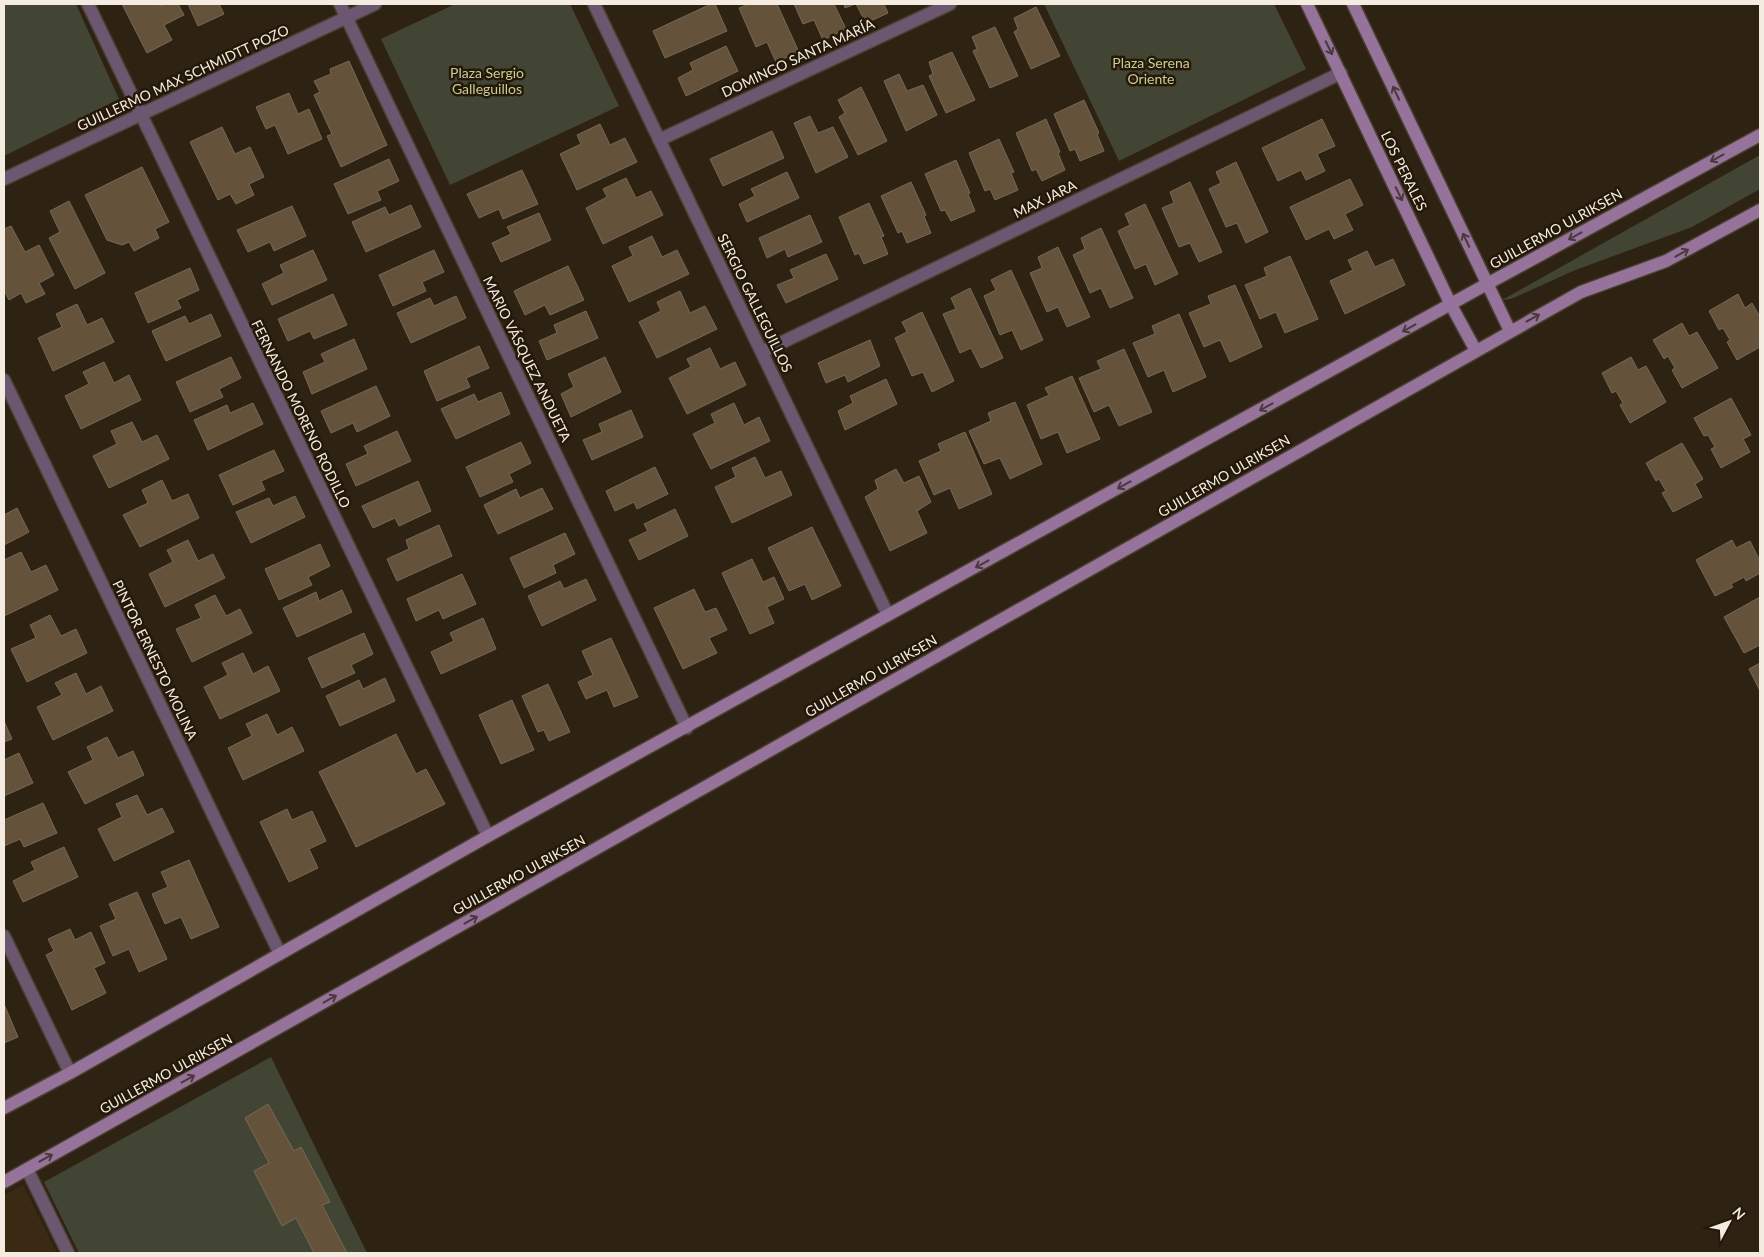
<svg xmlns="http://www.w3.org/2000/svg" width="1764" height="1257" font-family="Lato,sans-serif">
  <rect width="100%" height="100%" fill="#2e2212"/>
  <path fill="#3a2a14" d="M23,1185L57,1253H4V1195Z"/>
  <path fill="#434534" d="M4,4H76L119,99L4,156Z
    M455,4H570L619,106L450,185L381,39Z
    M1044,4H1274L1306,69L1119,161Z
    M1760,155V189L1692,227L1573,271L1511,299L1502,300Z
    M271,1057L367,1253H79L44,1182Z"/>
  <path fill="#64523a" stroke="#776957" d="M122,4H159L160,6L165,4H178L184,15L164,25L172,40L147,53Z
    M188,4H219L224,14L198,26Z
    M711,4H715L727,31L665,58L653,31Z
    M749,4H777L799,52L776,62L767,42L756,47L739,8Z
    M794,4H834L846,29L823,40L814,20L803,24Z
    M844,4H855L845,8Z
    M856,4H884L888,13L866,23Z
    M1036,7L1060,56L1031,69L1014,32L1018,29L1014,18Z
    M995,27L1018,76L990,88L973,51L977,49L972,37Z
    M726,46L738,71L686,96L678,78L693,70L690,63Z
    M952,52L975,100L946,113L929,76L933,74L929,62Z
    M349,61L387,145L341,167L327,136L332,134L314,95L320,92L314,81L331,74L330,69Z
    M899,74L907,91L923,85L937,115L906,131L884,81Z
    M861,87L887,141L858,155L839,117L845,113L838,100Z
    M289,93L298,114L309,109L322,139L288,154L275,125L266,129L256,107Z
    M1084,100L1099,133L1097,134L1104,151L1080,161L1075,149L1070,151L1054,114Z
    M810,116L818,133L833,127L848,157L816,173L794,123Z
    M1046,119L1060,152L1058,153L1065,170L1042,181L1036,169L1032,171L1016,133Z
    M1322,119L1335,146L1317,154L1325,171L1306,180L1301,170L1278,181L1262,148Z
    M600,124L610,145L625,138L637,162L577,190L560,154L581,144L577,135Z
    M222,127L235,154L250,147L264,177L249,184L254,195L236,204L230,194L218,200L190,142Z
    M772,131L784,158L723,186L710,159Z
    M999,139L1014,172L1011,173L1018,190L995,200L990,189L985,191L969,153Z
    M389,159L399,181L377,191L381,200L348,214L334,184Z
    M956,160L970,193L968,194L975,211L951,221L945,210L941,211L925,174Z
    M1236,162L1268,232L1246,243L1237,223L1226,227L1209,189L1221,183L1216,172Z
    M142,167L169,222L155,229L159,238L134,251L129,242L122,245L107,240L85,195Z
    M522,170L538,204L503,219L499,209L479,218L467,194Z
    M787,172L799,198L747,222L739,204L755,196L751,189Z
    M626,178L636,198L651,191L663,215L603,244L586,208L607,197L603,189Z
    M1350,179L1363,205L1345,214L1353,230L1334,239L1329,229L1306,240L1290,207Z
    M911,182L926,215L924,216L931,233L907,243L902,231L898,233L881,196Z
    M1190,182L1222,252L1199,262L1190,243L1179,247L1162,208L1174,203L1170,192Z
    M69,201L105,273L75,289L49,238L60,232L50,211Z
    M869,203L884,236L881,237L888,254L864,264L859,253L855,255L839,217Z
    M1145,204L1178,274L1155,285L1146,264L1135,269L1118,231L1130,225L1125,214Z
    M411,205L421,227L366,252L352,222L385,207L389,215Z
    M292,206L306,236L274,251L270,242L248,252L237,230Z
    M539,213L551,240L501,262L492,243L511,234L507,227Z
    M810,215L822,242L788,257L785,249L767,258L759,238Z
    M11,226L25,252L39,245L54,275L39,283L45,294L26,303L21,293L9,300L4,290V229Z
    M1101,228L1133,298L1110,308L1101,288L1090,293L1073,255L1085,249L1081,238Z
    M652,236L662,257L677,250L689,274L629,302L612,266L633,256L629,247Z
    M1058,247L1090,317L1067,327L1058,307L1047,312L1030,273L1042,268L1038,257Z
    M313,250L327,280L272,305L262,284L284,273L280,265Z
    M434,250L444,272L422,282L426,291L393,306L379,275Z
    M1367,251L1375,267L1393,259L1405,285L1345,314L1330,281L1353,270L1348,260Z
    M826,254L838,279L786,303L777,285L794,278L790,270Z
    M1290,256L1318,319L1285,333L1276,312L1260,319L1245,285L1267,276L1264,268Z
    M568,266L584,300L550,315L545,305L525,315L514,291Z
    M190,268L199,290L177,300L181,308L148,323L135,293Z
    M1011,270L1043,340L1021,350L1012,330L1000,335L984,296L996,290L991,280Z
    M1235,285L1262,347L1230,362L1220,340L1204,347L1189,313L1211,304L1208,296Z
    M970,288L1003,358L981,368L971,348L960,353L943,314L956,309L951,298Z
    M680,291L690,313L705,306L717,329L657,358L639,322L661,311L657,302Z
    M333,294L347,325L314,339L310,331L288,341L278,319Z
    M1738,294L1745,308L1752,303L1760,317V347L1737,360L1727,342L1730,340L1723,328L1719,330L1709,311Z
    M456,296L466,318L411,343L397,313L430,298L434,306Z
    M77,304L87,325L102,318L114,342L53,371L38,338L62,327L56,314Z
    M586,311L598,338L547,360L539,341L557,333L554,325Z
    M922,312L954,381L932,392L923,372L912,376L895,338L907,332L902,322Z
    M211,314L221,336L166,361L152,331L185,316L189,324Z
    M1179,314L1206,377L1173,392L1164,370L1148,377L1133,343L1155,334L1152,326Z
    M1682,323L1689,336L1697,332L1718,368L1682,388L1672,370L1675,368L1668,356L1664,359L1653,340Z
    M354,339L367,369L312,394L303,372L325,362L321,354Z
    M870,340L880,366L848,382L845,375L826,383L818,363Z
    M479,346L489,368L466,378L470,387L437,401L424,371Z
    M710,348L720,369L735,362L746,385L687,414L669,378L691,367L687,359Z
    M1124,349L1152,412L1119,426L1109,405L1094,412L1079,378L1101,369L1097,361Z
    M231,357L241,378L219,389L223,397L190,412L176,382Z
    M605,357L621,392L571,417L561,394L574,387L568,374Z
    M1631,357L1638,370L1646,366L1666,402L1630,423L1620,405L1623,403L1616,391L1612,393L1602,373Z
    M104,362L114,383L129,375L141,400L81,429L65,396L89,384L83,372Z
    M1072,376L1100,439L1067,453L1058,432L1041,439L1027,405L1049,395L1045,388Z
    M886,379L897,404L845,430L838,411L853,403L850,396Z
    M376,386L390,416L357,432L353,423L331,433L321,411Z
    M501,392L510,414L456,439L441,409L474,394L478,402Z
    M1731,398L1751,435L1743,439L1750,452L1721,468L1711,449L1715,447L1708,435L1704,436L1694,418Z
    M1015,402L1042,464L1010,479L1000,458L984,464L969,431L991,421L988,413Z
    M253,403L263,424L208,450L194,420L227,405L230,413Z
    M734,403L744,425L759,417L770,441L711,469L693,434L715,423L711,414Z
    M631,410L643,437L592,460L583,440L602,432L599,424Z
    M132,422L142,442L157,435L169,459L109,488L93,456L117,444L111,431Z
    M397,431L411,461L356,486L346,464L368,454L364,446Z
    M965,432L992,494L959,509L950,488L934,495L919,461L941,451L938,444Z
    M521,442L531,463L509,474L513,482L480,497L466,467Z
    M1682,443L1703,479L1695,484L1702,497L1673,512L1662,493L1666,491L1659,479L1656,481L1646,463Z
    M274,450L284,471L261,481L265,490L233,505L219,475Z
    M755,457L765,478L781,471L792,495L732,523L715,487L736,477L732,468Z
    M655,467L668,494L637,509L634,502L615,511L606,491Z
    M896,469L904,483L919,476L931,502L917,511L927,533L890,551L865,497L878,489L875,480Z
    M162,480L172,501L188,494L199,518L140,547L123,515L148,503L142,490Z
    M418,481L431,511L399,526L395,518L373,528L362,506Z
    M542,488L553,509L498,534L484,505L516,489L520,498Z
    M295,496L305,517L251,543L236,512L269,498L273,506Z
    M17,508L29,532L4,545V515Z
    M675,509L688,536L639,560L629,540L648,531L644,524Z
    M439,525L452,556L397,581L387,559L409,549L406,540Z
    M812,527L841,586L812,600L805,584L789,591L768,548Z
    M565,533L575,554L553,565L556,573L524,588L510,558Z
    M188,540L198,561L213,554L225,578L165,607L149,574L173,562L167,550Z
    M1732,540L1736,548L1750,541L1760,561V573L1746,581L1744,577L1731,584L1733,587L1715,596L1696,560Z
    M320,544L330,566L308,577L312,585L279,600L265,569Z
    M21,552L31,572L46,565L58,590L4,616V560Z
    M752,559L763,582L774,577L784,599L767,607L774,623L750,634L722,573Z
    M462,574L476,604L443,619L439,610L416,621L407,599Z
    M586,579L596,600L542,626L528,596L560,581L564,589Z
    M694,589L705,612L716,608L727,630L709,638L717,653L683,669L654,608Z
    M342,590L352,612L297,637L283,608L316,592L319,601Z
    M215,595L226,616L240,609L252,633L192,662L176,629L201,618L195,605Z
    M1760,597V645L1744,653L1724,617Z
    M50,615L61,636L76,629L87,653L27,682L11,649L36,638L30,625Z
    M483,618L496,649L441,674L431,652L454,641L450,633Z
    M364,633L373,654L351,665L355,673L322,688L308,658Z
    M611,638L638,697L614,707L607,690L586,699L578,682L593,675L582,651Z
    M243,653L253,674L268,666L280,691L220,719L204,687L228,675L222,663Z
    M1760,663V691L1749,669Z
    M76,673L86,694L101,686L113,711L53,740L37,707L62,695L55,683Z
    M385,678L395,701L340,726L326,696L359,680L363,689Z
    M548,684L570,732L549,741L544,730L538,732L522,696Z
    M512,700L534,750L501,764L479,715Z
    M267,714L277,735L292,727L304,751L243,780L228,748L252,736L246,724Z
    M4,721L12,739L4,742Z
    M396,734L416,774L426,769L445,804L356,847L319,772Z
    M107,737L118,758L133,751L144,775L85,804L68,772L93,760L87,747Z
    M19,753L33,783L4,796V760Z
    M137,795L147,815L162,808L174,832L114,861L98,829L122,817L116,804Z
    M43,803L57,833L24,847L20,839L4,846V820Z
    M287,809L292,820L312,811L326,841L309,849L318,868L289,882L260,822Z
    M64,847L78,877L23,902L13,881L35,870L31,862Z
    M189,860L219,927L191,939L181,917L165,924L152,894L168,887L161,872Z
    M137,892L167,959L139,972L129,949L113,956L100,926L116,919L109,904Z
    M70,929L75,940L91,932L105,963L94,968L106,993L72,1010L46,955L54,951L48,939Z
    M4,1004L18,1037L4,1043Z
    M268,1104L294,1151L301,1147L330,1202L322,1205L347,1253H314L296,1218L282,1226L254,1171L269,1163L245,1118Z"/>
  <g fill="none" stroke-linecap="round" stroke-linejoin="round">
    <g stroke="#4a3e2f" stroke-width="15">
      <path id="minor" d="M88,4L488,836
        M340,4L687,728
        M594,4L888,615
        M659,140L950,4
        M4,179L375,4
        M762,352L1341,73
        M4,380L280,954
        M4,936L70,1073
        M27,1169L68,1253"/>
    </g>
    <g stroke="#4a3e2f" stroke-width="15">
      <path id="secondary" d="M1307,4L1451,305L1476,351
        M1353,4L1510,331
        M4,1108L70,1073L488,836L1487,284L1760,135
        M4,1182L500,903L1581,292L1666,261L1760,210"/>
    </g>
    <use href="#minor" stroke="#6c5770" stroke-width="12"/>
    <use href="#secondary" stroke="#95739a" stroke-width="12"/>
  </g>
  <defs><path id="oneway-shaft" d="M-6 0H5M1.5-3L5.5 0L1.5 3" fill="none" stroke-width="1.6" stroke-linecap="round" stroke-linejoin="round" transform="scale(1.25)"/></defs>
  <g stroke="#4c383c">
    <use href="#oneway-shaft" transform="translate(1329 48) rotate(64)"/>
    <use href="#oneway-shaft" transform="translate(1396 93) rotate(-115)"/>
    <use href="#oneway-shaft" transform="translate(1717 158) rotate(151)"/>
    <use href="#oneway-shaft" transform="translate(1399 194) rotate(64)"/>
    <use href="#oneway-shaft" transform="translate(1575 236) rotate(151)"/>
    <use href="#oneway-shaft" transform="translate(1466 240) rotate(-115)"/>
    <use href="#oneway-shaft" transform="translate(1682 253) rotate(-29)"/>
    <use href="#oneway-shaft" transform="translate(1533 318) rotate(-29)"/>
    <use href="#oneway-shaft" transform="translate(1409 328) rotate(151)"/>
    <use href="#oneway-shaft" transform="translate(1266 407) rotate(151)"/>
    <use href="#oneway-shaft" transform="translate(1124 485) rotate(151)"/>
    <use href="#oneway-shaft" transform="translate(982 564) rotate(151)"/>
    <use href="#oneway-shaft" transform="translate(471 920) rotate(-29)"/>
    <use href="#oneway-shaft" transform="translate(330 999) rotate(-29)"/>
    <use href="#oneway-shaft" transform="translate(188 1079) rotate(-29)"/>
    <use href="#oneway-shaft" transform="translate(46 1158) rotate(-29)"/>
  </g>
  <g text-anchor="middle" stroke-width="5" stroke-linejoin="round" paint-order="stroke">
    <g font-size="14" fill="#f4ece1" stroke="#241909">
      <text transform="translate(798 58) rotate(-25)" y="5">DOMINGO SANTA MARÍA</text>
      <text transform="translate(183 78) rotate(-25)" y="5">GUILLERMO MAX SCHMIDTT POZO</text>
      <text transform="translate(1404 171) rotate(64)" y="5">LOS PERALES</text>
      <text transform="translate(1045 199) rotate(-26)" y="5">MAX JARA</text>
      <text transform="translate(1556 229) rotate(-29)" y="5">GUILLERMO ULRIKSEN</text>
      <text transform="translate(755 303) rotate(64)" y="5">SERGIO GALLEGUILLOS</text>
      <text transform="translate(527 359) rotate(64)" y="5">MARIO VÁSQUEZ ANDUETA</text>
      <text transform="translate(301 414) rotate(64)" y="5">FERNANDO MORENO RODILLO</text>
      <text transform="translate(1224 476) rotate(-30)" y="5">GUILLERMO ULRIKSEN</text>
      <text transform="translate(155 660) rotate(64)" y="5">PINTOR ERNESTO MOLINA</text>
      <text transform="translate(871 676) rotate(-30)" y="5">GUILLERMO ULRIKSEN</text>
      <text transform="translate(519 875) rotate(-29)" y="5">GUILLERMO ULRIKSEN</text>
      <text transform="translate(166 1074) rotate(-29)" y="5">GUILLERMO ULRIKSEN</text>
    </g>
    <g font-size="14" fill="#c7cd96" stroke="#241909">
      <text x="1151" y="68">Plaza Serena<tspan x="1151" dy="16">Oriente</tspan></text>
      <text x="487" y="78">Plaza Sergio<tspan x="487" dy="16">Galleguillos</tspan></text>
    </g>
  </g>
  <rect width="1764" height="1257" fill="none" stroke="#f4ece1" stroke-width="10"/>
  <g transform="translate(1729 1222) rotate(49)" stroke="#241909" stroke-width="4" paint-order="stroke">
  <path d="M0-4L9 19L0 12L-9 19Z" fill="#f4ece1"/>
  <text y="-8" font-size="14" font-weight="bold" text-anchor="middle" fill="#f4ece1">N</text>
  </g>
</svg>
